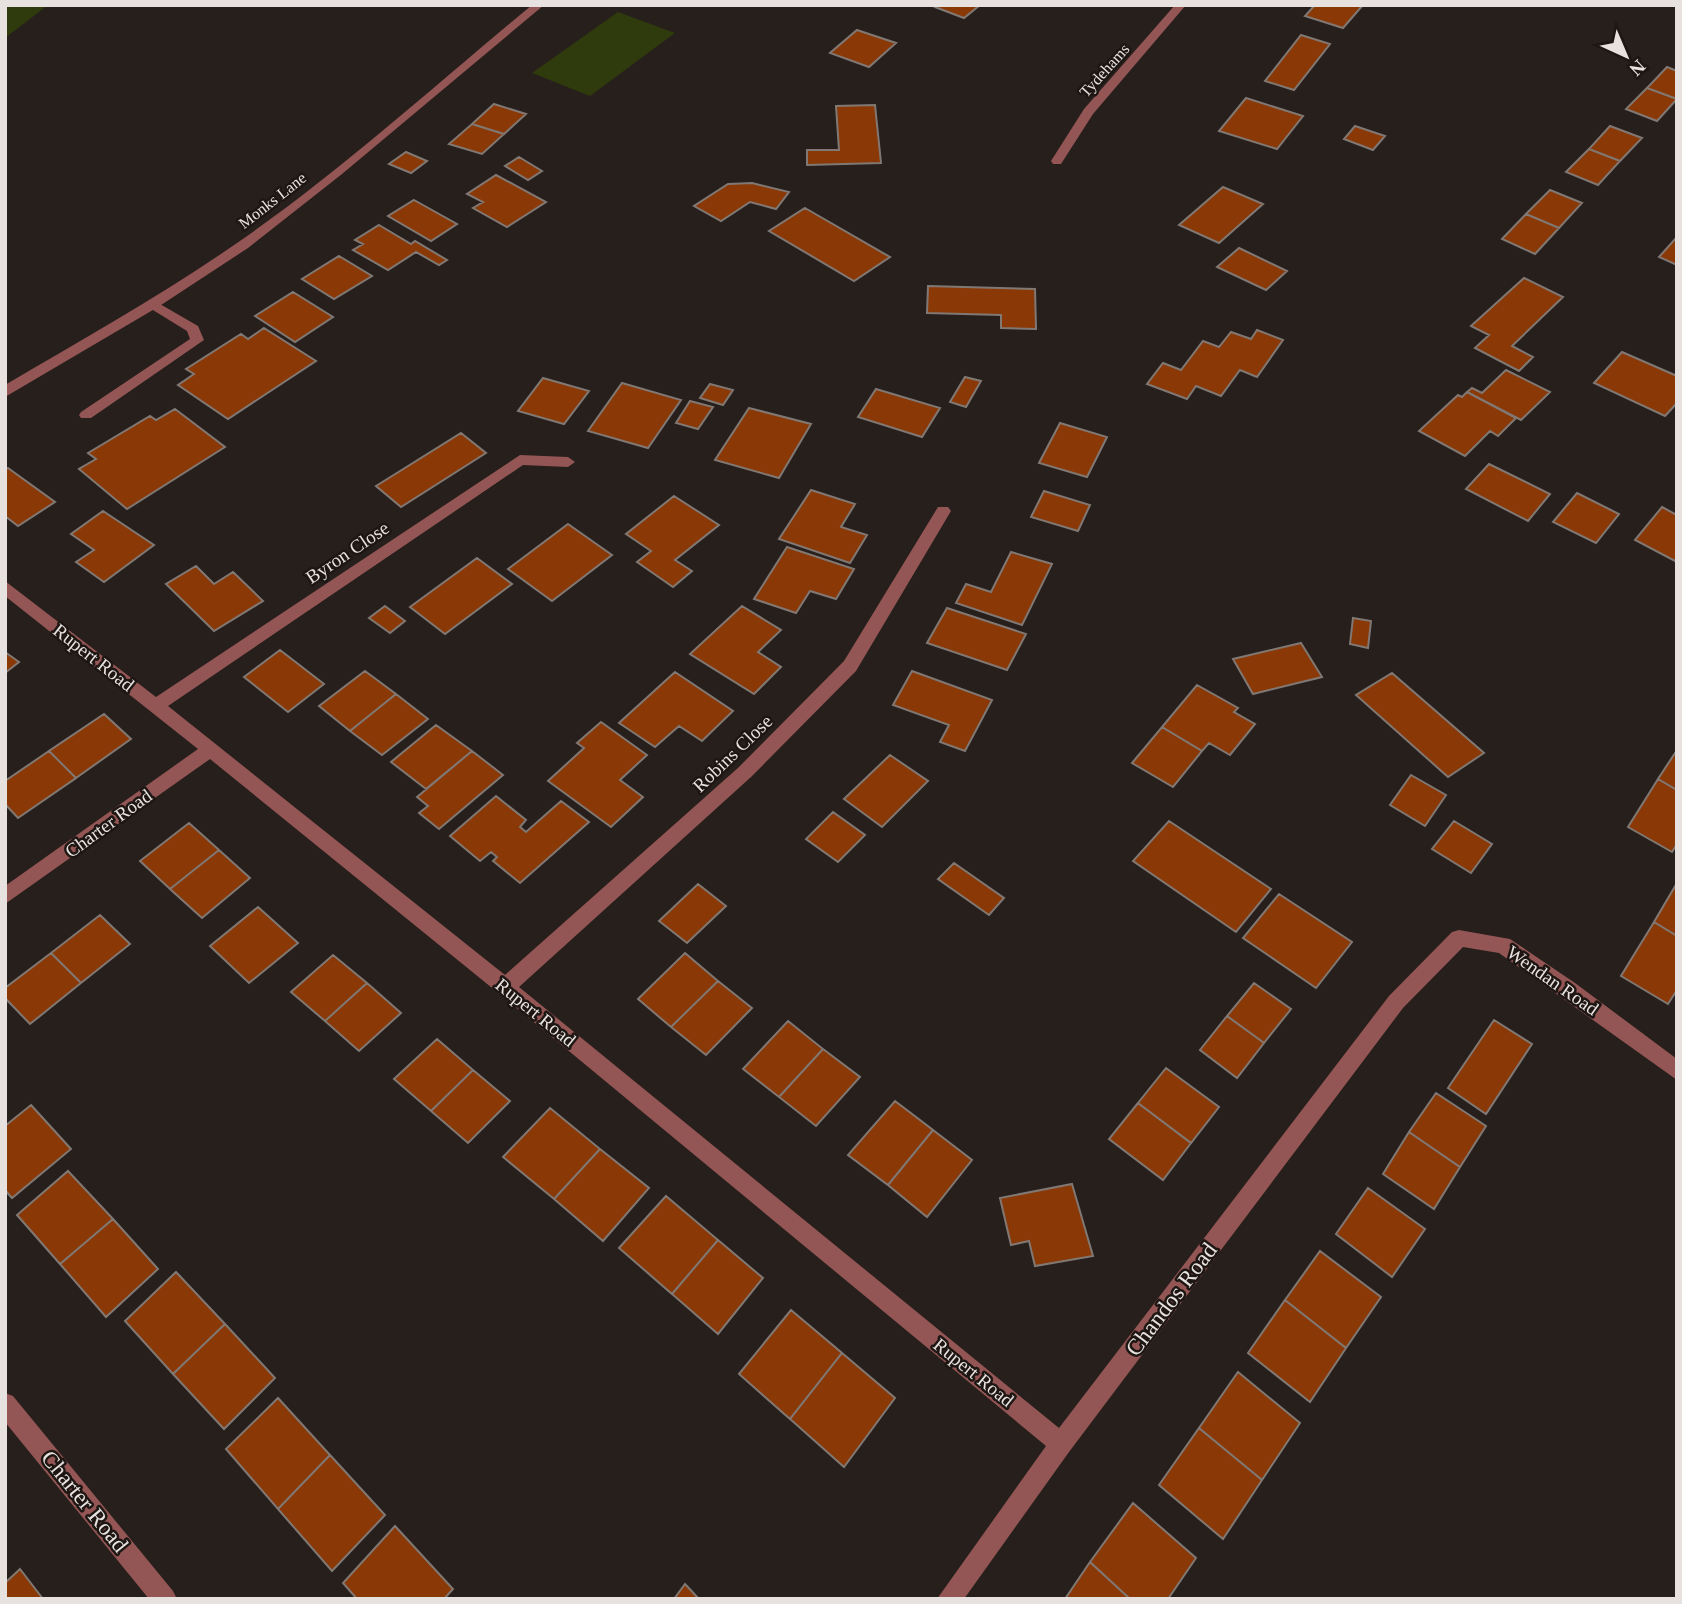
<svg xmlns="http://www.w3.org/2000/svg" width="1682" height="1604" font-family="'Times New Roman',serif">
  <rect width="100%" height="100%" fill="#271f1c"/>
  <path fill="#2f3b0d" d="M5,5H48L5,38Z
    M618,12L675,33L590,96L532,73Z"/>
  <path fill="#893806" stroke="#817873" stroke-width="2" d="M937,5H980L964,18L935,7Z
    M1315,5H1363L1343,28L1305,16Z
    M857,30L896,43L869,67L830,53Z
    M1301,35L1330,44L1294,90L1265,81Z
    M1667,67L1677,71V99L1647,88Z
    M1647,88L1677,99L1657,121L1626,109Z
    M1246,98L1303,116L1277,149L1219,131Z
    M494,104L526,114L504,134L472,124Z
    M875,105L881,163L807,165V150H839L836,106Z
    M472,124L504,134L482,154L449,144Z
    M1355,126L1385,136L1373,150L1344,139Z
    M1610,126L1642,138L1620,161L1589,149Z
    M1589,149L1620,161L1598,185L1566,172Z
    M406,152L427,161L411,173L389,164Z
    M519,157L542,171L528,180L505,166Z
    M496,175L546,202L507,227L473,208L483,202L467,194Z
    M752,183L789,192L776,209L750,202L721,221L694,206L728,184Z
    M1223,187L1263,204L1219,243L1179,225Z
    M1550,190L1582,203L1559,228L1526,214Z
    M414,200L457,224L431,241L388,216Z
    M805,208L890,257L854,281L769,231Z
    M1526,214L1559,228L1535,254L1502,239Z
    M379,225L411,244L415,241L447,260L439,265L416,252L388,270L353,250L363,244L355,240Z
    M1676,238H1677V265L1659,257Z
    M1239,248L1287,271L1266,290L1217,267Z
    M339,256L372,276L334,299L302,279Z
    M1524,278L1563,297L1512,346L1533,357L1519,371L1475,348L1489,335L1471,326Z
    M928,286L1035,289L1036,329L1001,328V315L927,313Z
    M293,292L333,317L295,342L255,316Z
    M264,328L316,361L228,419L178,385L194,374L186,369L241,334L248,339Z
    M1257,330L1283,340L1257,377L1240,370L1221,396L1196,386L1187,399L1147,384L1163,363L1181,370L1203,341L1219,347L1231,332L1251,339Z
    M1622,352L1677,376V403L1665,416L1594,383Z
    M1506,370L1550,392L1521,420L1467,392L1472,388L1482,393Z
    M965,377L981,381L966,407L950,402Z
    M543,378L589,391L564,424L518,411Z
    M622,383L681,400L648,448L588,431Z
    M710,384L733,390L723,405L700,398Z
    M876,389L940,408L922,437L858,417Z
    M1467,392L1516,418L1498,436L1490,431L1465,456L1419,431L1458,395L1462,397Z
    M690,401L713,407L698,429L676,423Z
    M749,408L811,424L779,478L715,460Z
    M175,409L225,447L127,509L79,469L96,459L88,453L150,416L156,420Z
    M1060,423L1107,437L1087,477L1039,463Z
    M461,433L486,453L401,507L376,486Z
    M1489,464L1550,494L1528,521L1466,489Z
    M8,468L55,502L18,526L5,516V469Z
    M811,490L855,504L841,527L867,535L850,563L779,539Z
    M1044,491L1090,505L1078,531L1031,517Z
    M1577,493L1619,514L1596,543L1553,522Z
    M674,496L719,525L675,560L692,571L673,587L637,562L651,551L626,534Z
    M1662,507L1677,515V562L1635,540Z
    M103,511L154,545L104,582L76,562L94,550L71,534Z
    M568,524L612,555L552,601L508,569Z
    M787,547L854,569L836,599L810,591L796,613L754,599Z
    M1011,552L1052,564L1022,625L956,603L966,584L991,592Z
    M477,558L512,584L445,634L410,607Z
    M196,566L214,584L233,572L263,601L214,631L166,584Z
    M385,606L405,621L390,633L369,618Z
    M742,606L781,630L758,652L781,667L754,694L690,654Z
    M947,608L1026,634L1007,670L927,643Z
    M1353,618L1371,621L1368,648L1350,644Z
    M1301,643L1322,677L1253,694L1233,659Z
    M280,650L324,684L288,712L244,677Z
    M5,652L19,662L5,673Z
    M365,671L396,694L350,731L319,706Z
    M912,671L992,700L965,751L940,742L949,725L893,705Z
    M675,672L733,711L702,741L679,726L655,747L619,723Z
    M1392,673L1484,753L1448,777L1356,695Z
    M1197,685L1238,708L1234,712L1255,724L1230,755L1209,743L1202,751L1162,727Z
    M396,694L428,719L382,755L350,731Z
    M104,714L131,739L76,778L49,751Z
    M601,722L647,755L620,780L643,797L611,827L548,781L584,748L577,743Z
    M436,725L472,751L426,789L391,762Z
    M1162,727L1202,751L1173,787L1132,763Z
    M1677,750V790L1658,779Z
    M49,751L76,778L18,818L5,804V781Z
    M472,751L503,775L439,829L419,813L428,806L417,797Z
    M890,755L928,781L882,827L844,799Z
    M1411,775L1446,795L1425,826L1390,805Z
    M1658,779L1677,790V844L1672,852L1628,827Z
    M496,796L526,820L520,827L526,832L561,801L589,822L520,883L493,861L497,857L491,852L480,861L450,836Z
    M833,812L865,835L838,862L806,839Z
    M1169,821L1271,889L1236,932L1133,861Z
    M1454,821L1492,844L1471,873L1432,849Z
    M189,823L219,850L170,889L140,861Z
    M219,850L250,878L202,918L170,889Z
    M954,863L1004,898L989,915L938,879Z
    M1677,883V936L1654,922Z
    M698,884L726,906L687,943L659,921Z
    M1279,894L1352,942L1316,988L1243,938Z
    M258,907L298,943L249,983L210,946Z
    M100,915L130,944L81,983L51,953Z
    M1654,922L1677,936V990L1668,1004L1621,976Z
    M51,953L81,983L30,1024L5,998V988Z
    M685,953L718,981L671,1027L638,999Z
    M333,955L367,983L325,1021L291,992Z
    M718,981L752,1008L706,1055L671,1027Z
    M367,983L401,1013L359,1051L325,1021Z
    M1254,983L1291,1009L1264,1043L1227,1016Z
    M1227,1016L1264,1043L1237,1078L1200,1050Z
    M1494,1020L1532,1044L1486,1114L1448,1088Z
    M788,1021L823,1049L779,1097L743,1069Z
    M437,1039L473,1070L431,1111L394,1079Z
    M823,1049L860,1077L816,1126L779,1097Z
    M1166,1068L1219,1107L1191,1143L1138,1103Z
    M473,1070L510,1101L468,1143L431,1111Z
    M1436,1093L1486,1126L1460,1167L1409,1132Z
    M895,1101L933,1130L888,1185L848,1155Z
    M1138,1103L1191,1143L1163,1180L1109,1139Z
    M31,1105L71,1149L12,1198L5,1190V1126Z
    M550,1108L600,1149L554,1199L503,1157Z
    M933,1130L972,1160L927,1217L888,1185Z
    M1409,1132L1460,1167L1434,1209L1383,1174Z
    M600,1149L649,1188L603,1241L554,1199Z
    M68,1171L113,1219L60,1264L17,1215Z
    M1072,1184L1093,1256L1035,1266L1029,1241L1011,1245L1000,1198Z
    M1368,1188L1425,1229L1392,1277L1336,1234Z
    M666,1196L718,1240L672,1294L619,1248Z
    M113,1219L158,1269L106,1317L60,1264Z
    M718,1240L763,1278L718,1334L672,1294Z
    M1320,1251L1381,1297L1346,1348L1285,1300Z
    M176,1272L225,1324L173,1374L125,1321Z
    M1285,1300L1346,1348L1310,1402L1248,1353Z
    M791,1310L842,1353L790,1419L739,1374Z
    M225,1324L275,1378L224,1429L173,1374Z
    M842,1353L895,1398L844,1467L790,1419Z
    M1238,1372L1300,1423L1262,1480L1199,1428Z
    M278,1398L330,1455L278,1509L226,1449Z
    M1199,1428L1262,1480L1223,1539L1159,1485Z
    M330,1455L385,1515L332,1571L278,1509Z
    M1133,1503L1196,1558L1168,1599H1130L1090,1562Z
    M395,1526L453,1589L444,1599H357L343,1583Z
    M1090,1562L1130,1599H1065Z
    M20,1569L43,1599H5V1583Z
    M685,1584L699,1599H674Z"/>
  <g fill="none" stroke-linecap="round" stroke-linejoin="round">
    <path fill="#935655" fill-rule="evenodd" d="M153,300L198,326L204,340L91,418H81L79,415L81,412L190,339L187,331L148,307L146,304Z"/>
    <path fill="#935655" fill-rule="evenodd" d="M532,5H544L342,174L248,248L158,307L5,397V385C83,339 162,295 237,243C340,172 435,85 532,5Z
      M1175,5H1186L1093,114L1061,164H1053L1051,161L1084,109Z
      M520,455L568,457L575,462L568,467L523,465L168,706L505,975L739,767L844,661L938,507H948L951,511L856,671L751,777L519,987L1059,1428L1389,996L1452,932L1459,930L1510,939L1575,983L1677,1059V1080L1499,953L1463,947L1403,1008L1069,1452L964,1599H937L1046,1446L529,1018L210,759L5,904V886L198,749L5,596V581L156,697Z
      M5,1393L13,1396L173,1591L177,1599H149L5,1422Z"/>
  </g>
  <g text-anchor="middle" stroke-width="5" stroke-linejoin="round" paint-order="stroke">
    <g font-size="16" fill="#e7e2df" stroke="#1d1613">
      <text transform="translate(1104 70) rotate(-48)" y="6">Tydehams</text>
      <text transform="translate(272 200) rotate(-38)" y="6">Monks Lane</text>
    </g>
    <g font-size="19" fill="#e7e2df" stroke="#1d1613">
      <text transform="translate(347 552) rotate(-34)" y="7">Byron Close</text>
      <text transform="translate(94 657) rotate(38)" y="7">Rupert Road</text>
      <text transform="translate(732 753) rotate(-44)" y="7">Robins Close</text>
      <text transform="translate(108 823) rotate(-36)" y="7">Charter Road</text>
      <text transform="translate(1553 980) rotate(35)" y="7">Wendan Road</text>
      <text transform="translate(536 1012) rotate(39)" y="7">Rupert Road</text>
      <text transform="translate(974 1372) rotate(39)" y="7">Rupert Road</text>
    </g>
    <g font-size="23" fill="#e7e2df" stroke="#1d1613">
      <text transform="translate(1171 1299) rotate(-53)" y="8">Chandos Road</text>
      <text transform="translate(85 1501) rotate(51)" y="8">Charter Road</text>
    </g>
  </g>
  <rect width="1682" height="1604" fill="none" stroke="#e7e2df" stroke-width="14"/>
  <g transform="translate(1626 56) rotate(136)" stroke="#1d1613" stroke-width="5" paint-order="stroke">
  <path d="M0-5L12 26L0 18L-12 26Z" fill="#e7e2df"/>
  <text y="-10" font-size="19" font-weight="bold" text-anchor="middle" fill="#e7e2df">N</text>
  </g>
</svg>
